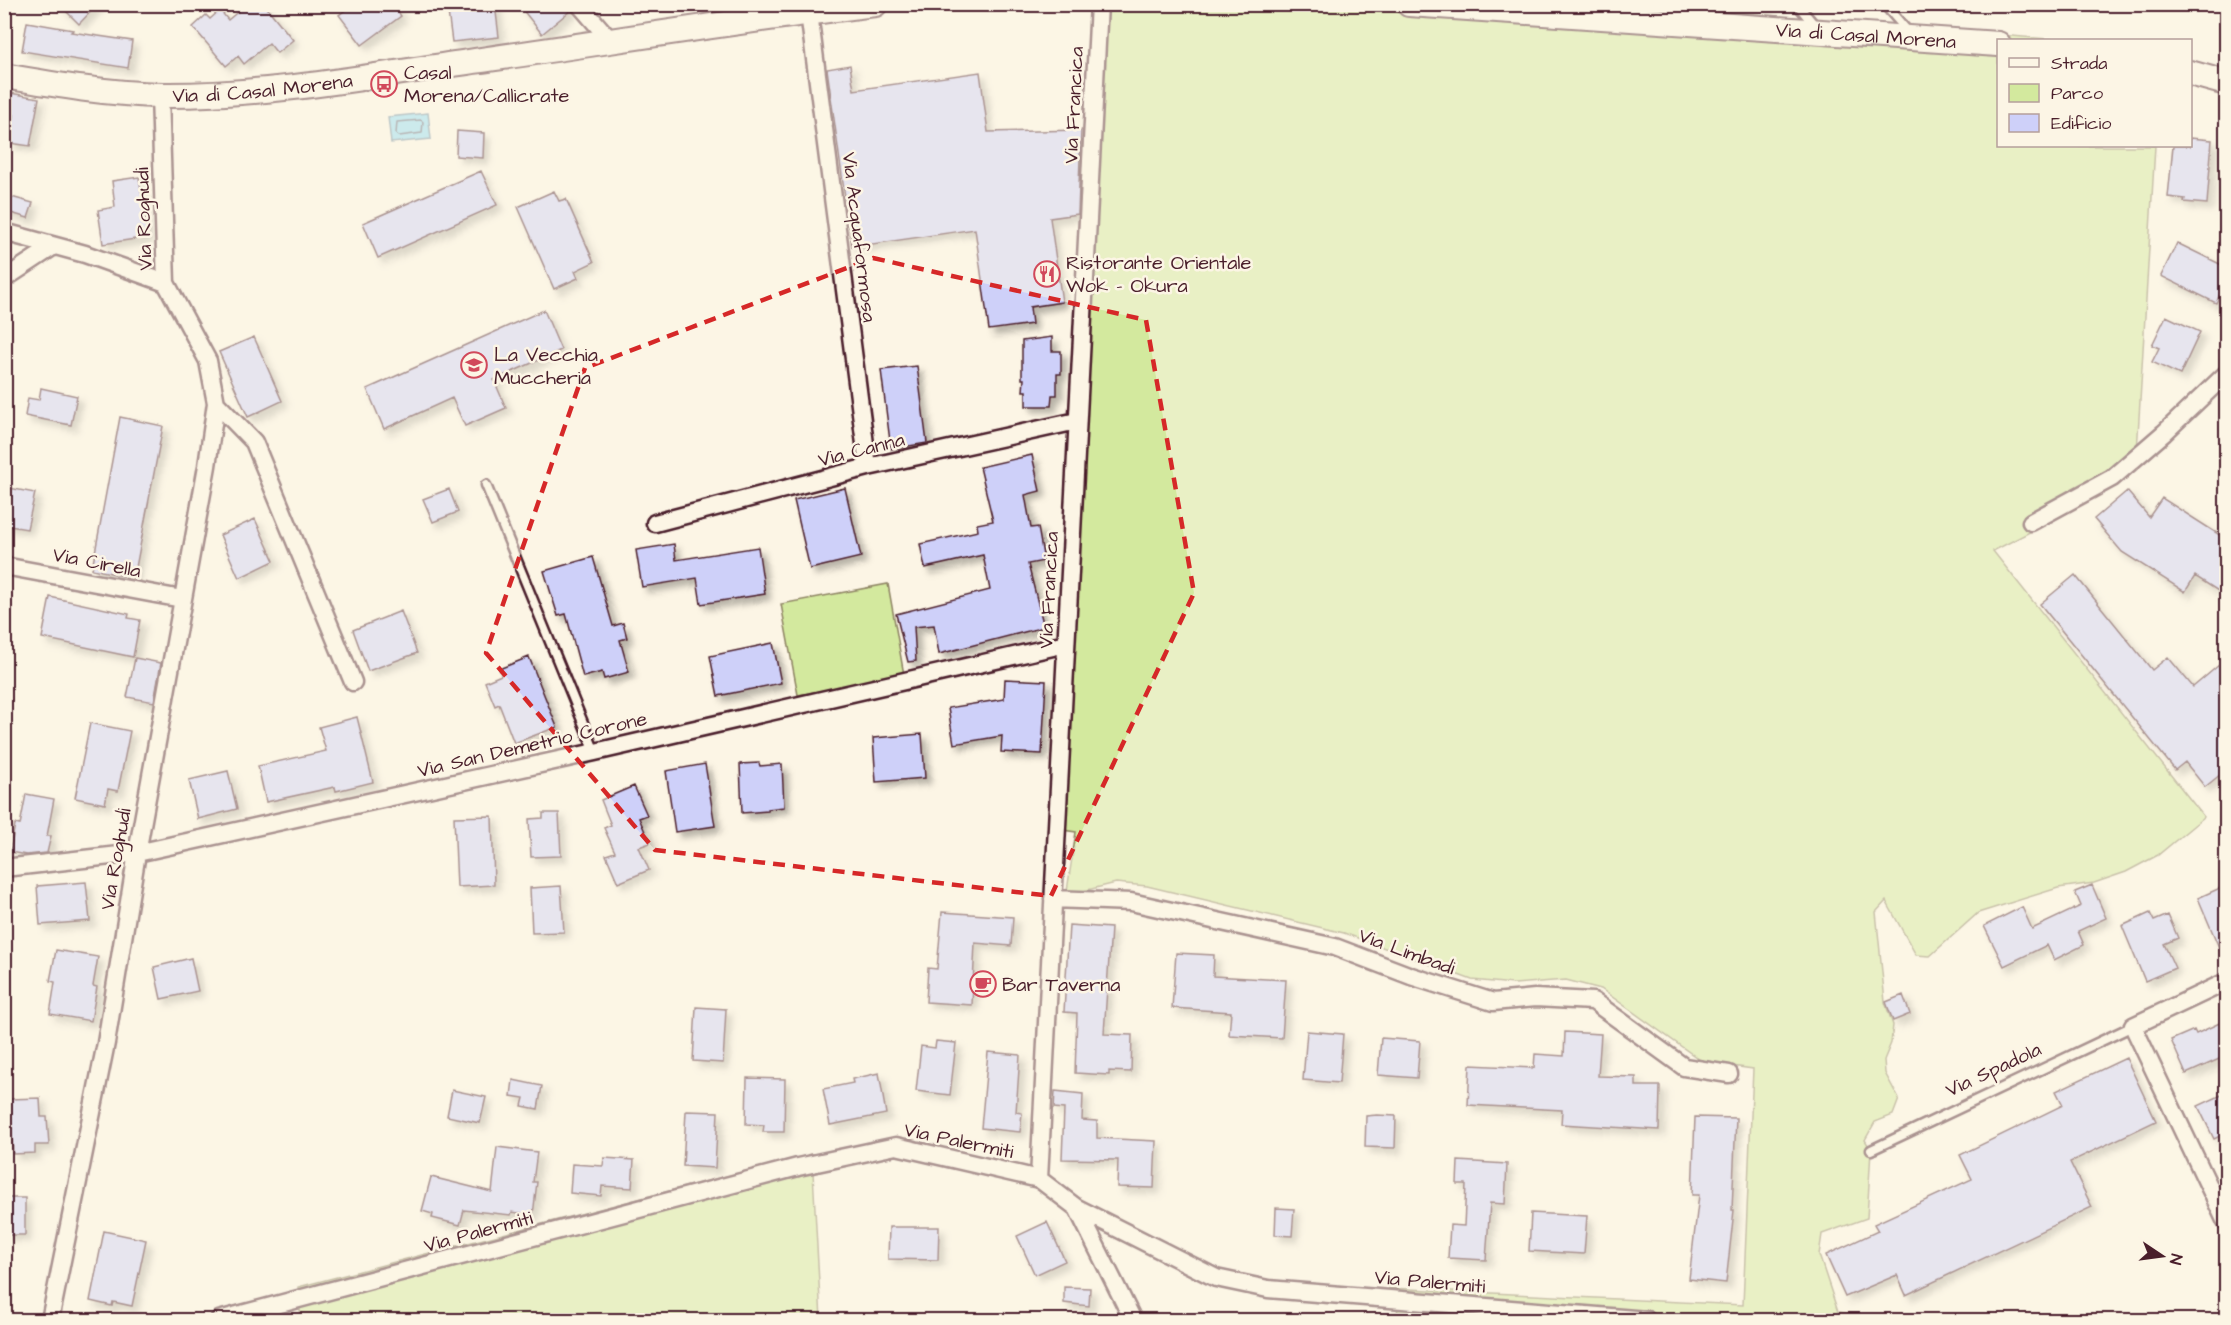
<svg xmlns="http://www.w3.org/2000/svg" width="2231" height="1325" font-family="'Architects Daughter',sans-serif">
  <defs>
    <filter id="shadow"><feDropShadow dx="5.5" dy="5.5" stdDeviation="3" flood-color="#0004"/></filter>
  </defs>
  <rect width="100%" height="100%" fill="#fcf5e5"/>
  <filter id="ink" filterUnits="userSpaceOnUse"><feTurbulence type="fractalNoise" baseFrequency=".0167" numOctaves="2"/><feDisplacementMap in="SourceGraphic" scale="12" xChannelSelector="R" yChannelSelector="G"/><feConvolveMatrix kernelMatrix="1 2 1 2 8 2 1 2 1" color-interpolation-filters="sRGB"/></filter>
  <g filter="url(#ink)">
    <path fill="#d3e99e" stroke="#8e8464" stroke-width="1.5" d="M1635,4L2060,40H1998V146H2155L2137,452L2074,509L1993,551L2204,817L2158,855L2126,872L2094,883L2058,888L1978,913L1930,956L1916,955L1886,901L1876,912L1885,1002L1893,1025L1891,1043L1884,1060L1885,1073L1899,1099L1893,1115L1875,1122L1865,1140L1871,1150L1867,1218L1822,1234L1819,1255L1838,1312L1884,1318V1320H1401L1389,1288L1743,1305L1753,1069L1703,1062L1601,989L1566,980L1514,984L1472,980L1344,933L1147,886L1116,883L1079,892L1067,891L1076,832L1056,829L1097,5Z
      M888,584L904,675L798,695L781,604Z
      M812,1154L821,1320H301L298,1287Z"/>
    <path fill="#92dbf3" stroke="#7590a3" stroke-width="1.5" d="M428,113L431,139L391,143L388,117Z"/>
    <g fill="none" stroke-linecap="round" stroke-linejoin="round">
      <path stroke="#676a7b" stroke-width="1.5" d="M421,120L423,122L422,133L399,136L396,134L397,122Z"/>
    </g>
    <path fill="#ced0f9" stroke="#4a1f2b" stroke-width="1.5" filter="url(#shadow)" d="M59,4H98L79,24Z
      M247,4H264L293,40L277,53L269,43L244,64L238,56L226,66L193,27L206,15L210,19L220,10L228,20Z
      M353,4H393L401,16L362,45L339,15Z
      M447,4H495L499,37L452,42Z
      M518,4H569L571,10L542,34Z
      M27,22L73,30L71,32L132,41L128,68L22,51Z
      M850,65L854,90L980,72L988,132L1081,130L1078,214L1050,218L1062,302L1030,307L1032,324L989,330L975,229L852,247L827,69Z
      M4,92L39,98L30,146L10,143L14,115L4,114Z
      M457,131L484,133L483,158L456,156Z
      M2190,138L2212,140L2207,204L2184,202L2185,199L2168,197L2173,146H2190Z
      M481,171L497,205L378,258L363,223Z
      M139,177L148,237L103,244L98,210L115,207L112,181Z
      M554,191L559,201L566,199L594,262L575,271L578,278L554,289L518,207Z
      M4,195L33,203L28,218L4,211Z
      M2177,243L2226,267V281L2216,303L2161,276Z
      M544,310L561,350L494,380L506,408L465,426L452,398L384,429L367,389Z
      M2166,316L2200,332L2180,375L2152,362L2159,348L2152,345Z
      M254,337L282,401L248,417L219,352Z
      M1052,337V351H1061V374H1057V395H1052L1051,406H1026V391H1023L1024,379H1022V341Z
      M917,366L927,443L891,449L881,370Z
      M41,388L77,396L71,425L25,416L28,398L39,400Z
      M120,417L163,426L134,578L92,569Z
      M1032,455L1040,491L1025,495L1031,528L1038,527L1044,561L1028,564L1044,627L939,654L934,625L914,627L916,661L908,662L896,614L990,590L983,555L925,568L920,544L978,531L977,524L993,521L980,467Z
      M4,487L35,493L27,529L4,525Z
      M845,488L861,557L810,569L794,500Z
      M449,489L458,512L433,522L423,499Z
      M2127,491L2149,517L2162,498L2226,539V596L2195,576L2185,592L2122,552L2094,519Z
      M255,519L274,561L239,578L220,535Z
      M674,544L676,560L758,547L765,594L701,604L697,578L642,587L636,550Z
      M593,557L613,626L623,623L627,638L620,640L629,672L604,679L602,672L583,677L566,614L558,616L544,571Z
      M2075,575L2152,670L2168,657L2193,687L2219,665L2226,673V770L2205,787L2185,762L2175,770L2040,604Z
      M50,597L129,614L128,618L140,620L133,657L42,638Z
      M401,611L417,653L368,671L353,630Z
      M773,643L781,683L718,696L710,656Z
      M529,657L557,727L514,743L499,704L495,706L485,682L501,675L499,669Z
      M135,658L161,663L154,702L127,697Z
      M1005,679L1046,681L1042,754L1001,752L1002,736L954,744L948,708L1004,699Z
      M357,717L373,782L336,791L335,787L266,802L258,766L326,751L319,727Z
      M90,723L130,731L118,791L108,789L105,804L75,798Z
      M922,734L925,778L876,782L873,738Z
      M759,763L760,766L782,764L784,807L768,809V811L742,813L740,764Z
      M705,764L715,826L675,832L666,771Z
      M228,771L237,809L198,819L189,780Z
      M634,786L647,815L639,818L650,843L639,847L649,870L618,883L606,855L615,852L604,828L611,825L601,800Z
      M26,794L54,799L47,836H51L47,853L26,855L10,852L15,824L20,825Z
      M543,813H559L561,856L531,857L529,819L543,818Z
      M492,816L494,885L457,887L454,817Z
      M86,882L90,921L40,925L37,886Z
      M2092,885L2106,918L2078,931L2084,945L2054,960L2047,945L2004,966L1984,926L2022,907L2032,929L2081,906L2075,892Z
      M561,886L564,932L532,933L530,888Z
      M2220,888L2226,902V964L2198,898Z
      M942,912L1013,917L1011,946L975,943L972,1005L926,1002L928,968L937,969Z
      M2150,913L2154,921L2168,915L2178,938L2164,944L2175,968L2145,981L2122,926Z
      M1069,925L1111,928L1104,1034L1132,1035L1131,1072L1109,1071V1075L1075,1073L1077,1013L1064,1012Z
      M56,950L98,957L93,986L97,987L91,1021L50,1014L55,982L50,981Z
      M1176,953L1214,955L1213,976L1286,980L1282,1038L1229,1035L1231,1012L1172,1008Z
      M191,958L198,991L161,999L154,967Z
      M1903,995L1910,1014L1893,1021L1886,1002Z
      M696,1007L726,1009L723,1063L693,1061Z
      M2226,1020V1056L2186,1074L2171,1040L2194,1030L2196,1034Z
      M1307,1031L1343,1034L1339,1083L1303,1080Z
      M1565,1032L1601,1034L1598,1076L1636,1077V1086H1660L1659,1130L1561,1124L1562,1110L1468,1105L1470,1065L1534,1068L1535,1054L1564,1056Z
      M1381,1038L1420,1041L1417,1078L1378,1075Z
      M936,1041L956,1043L950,1095L916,1091L921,1046L935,1048Z
      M988,1052L1020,1055L1016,1112L1022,1113L1020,1132L981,1128Z
      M2126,1058L2156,1121L2070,1162L2092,1207L1906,1295L1897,1275L1845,1297L1826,1255L1878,1231L1874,1224L1972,1179L1960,1155L2063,1105L2056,1091Z
      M879,1073L886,1114L830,1125L823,1089L853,1083L852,1079Z
      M747,1078L785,1079L784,1132H763L764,1125L746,1124Z
      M513,1080L542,1086L538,1109L522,1106L524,1098L511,1096Z
      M452,1090L486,1097L480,1123L447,1116Z
      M1055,1091L1083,1094L1082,1120L1097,1121V1138L1156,1141L1154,1188L1117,1187L1118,1160L1062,1159L1064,1109L1054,1108Z
      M2226,1093V1133L2214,1139L2198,1106Z
      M40,1098L41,1117H47L49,1145H35V1153L13,1154L10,1099Z
      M686,1111L718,1112L715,1168L683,1166Z
      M1377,1115L1396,1116L1395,1148L1365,1147L1366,1116Z
      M1695,1117L1736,1118L1732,1210H1734L1726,1283L1689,1279L1699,1195H1692Z
      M497,1147L537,1152L533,1182H537L533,1215L512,1212L511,1215L464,1210L460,1225L432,1218L433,1214L422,1211L431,1177L492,1192Z
      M604,1158L634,1160L632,1188L602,1186L601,1196L570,1193L572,1164L603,1166Z
      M1458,1161L1507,1164L1505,1204L1490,1203L1486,1260L1448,1258L1450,1225L1464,1226L1466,1184H1457Z
      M4,1198H25V1235H4Z
      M1276,1208L1294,1209L1292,1236L1275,1235Z
      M1531,1213L1587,1216L1584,1254L1529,1251Z
      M1047,1222L1065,1261L1035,1275L1017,1236Z
      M889,1227H939L938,1260L888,1259Z
      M104,1231L146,1240L132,1306L113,1302L112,1306L90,1301Z
      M1064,1287L1090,1288L1089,1306L1064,1303Z"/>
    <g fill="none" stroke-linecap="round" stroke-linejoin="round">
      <g stroke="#4a1f2b" stroke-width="13">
        <path id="lane" d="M1797,4L1816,27
          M1884,4L1910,34
          M486,485L595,752
          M1871,1150L2133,1026"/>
      </g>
      <g stroke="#4a1f2b" stroke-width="21">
        <path id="street" d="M579,4L611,41
          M809,13L868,467
          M4,232L85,254L166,283
          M4,279L54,246
          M216,403L254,442L353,682
          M2031,522L2112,478L2164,433L2226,374
          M655,523L868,467L1077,421
          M4,566L182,599
          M4,868L137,853L595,752L1066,644
          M1053,899L1131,902L1335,947L1411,976L1493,1002L1535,998L1593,1001L1684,1067L1729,1074
          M2226,982L2133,1026L2226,1222
          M1039,1179L1099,4
          M1077,1208L1133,1320
          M50,1320L106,1043L137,853L207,466L216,403L208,361L166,283L160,95
          M219,1320L798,1167L896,1146L1039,1179L1077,1208L1216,1278L1268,1289L1647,1320"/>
      </g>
      <g stroke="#4a1f2b" stroke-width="28">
        <g id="secondary">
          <path id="s1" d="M1409,4L1998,44"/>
          <path d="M2190,73L2226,83"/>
          <path id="s2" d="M4,76C56,85 110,94 162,95C265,96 373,76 474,61C607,42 741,20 875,4"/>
        </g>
      </g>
      <use href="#lane" stroke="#fcf5e5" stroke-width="8"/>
      <use href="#street" stroke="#fcf5e5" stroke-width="16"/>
      <use href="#secondary" stroke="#fcf5e5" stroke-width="24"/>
    </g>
  </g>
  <path d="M0 0H2231V1325H0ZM873,258L1146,320L1194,593L1051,896L655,850L486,653L585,368Z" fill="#fcf5e5" fill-opacity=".55" fill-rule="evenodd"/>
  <path fill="none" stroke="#d62828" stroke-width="4.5" stroke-dasharray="12 8" stroke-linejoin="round" d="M873,258L1146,320L1194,593L1051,896L655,850L486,653L585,368Z"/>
  <defs>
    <g id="bus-ring" transform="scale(1.35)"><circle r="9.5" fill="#fcf5e5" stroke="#d1495b" stroke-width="1.5"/><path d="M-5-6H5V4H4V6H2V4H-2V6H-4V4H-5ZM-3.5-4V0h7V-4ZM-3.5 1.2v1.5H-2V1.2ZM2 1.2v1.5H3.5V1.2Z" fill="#d1495b"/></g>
    <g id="restaurant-ring" transform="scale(1.35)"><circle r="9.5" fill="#fcf5e5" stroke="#d1495b" stroke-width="1.5"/><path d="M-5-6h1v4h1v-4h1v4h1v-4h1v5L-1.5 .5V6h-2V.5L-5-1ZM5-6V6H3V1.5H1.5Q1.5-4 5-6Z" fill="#d1495b"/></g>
    <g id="school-ring" transform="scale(1.35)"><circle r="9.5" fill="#fcf5e5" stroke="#d1495b" stroke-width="1.5"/><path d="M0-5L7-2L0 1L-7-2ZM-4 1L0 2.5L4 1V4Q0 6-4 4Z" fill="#d1495b"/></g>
    <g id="cafe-ring" transform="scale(1.35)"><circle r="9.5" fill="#fcf5e5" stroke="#d1495b" stroke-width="1.5"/><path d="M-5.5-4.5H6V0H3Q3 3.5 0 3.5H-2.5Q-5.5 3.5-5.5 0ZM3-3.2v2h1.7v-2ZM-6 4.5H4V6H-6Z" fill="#d1495b"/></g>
  </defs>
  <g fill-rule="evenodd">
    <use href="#bus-ring" x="384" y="84"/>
    <use href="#restaurant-ring" x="1047" y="274"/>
    <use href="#school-ring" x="474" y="365"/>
    <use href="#cafe-ring" x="983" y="984"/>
  </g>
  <g text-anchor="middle" stroke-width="5" stroke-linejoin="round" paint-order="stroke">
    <g font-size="20" fill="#4a1f2b" stroke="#fcf5e5">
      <text dy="7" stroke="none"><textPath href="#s1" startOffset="458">Via di Casal Morena</textPath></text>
      <text dy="7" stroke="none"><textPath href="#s2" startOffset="260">Via di Casal Morena</textPath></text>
      <text transform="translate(1073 105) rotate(-87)" y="7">Via Francica</text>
      <text transform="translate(143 219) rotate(-92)" y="7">Via Roghudi</text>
      <text transform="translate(860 237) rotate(83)" y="7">Via Acquaformosa</text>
      <text transform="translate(861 449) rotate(-14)" y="7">Via Canna</text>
      <text transform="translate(97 562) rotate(11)" y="7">Via Cirella</text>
      <text transform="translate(1048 590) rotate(-87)" y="7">Via Francica</text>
      <text transform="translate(532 744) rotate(-13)" y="7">Via San Demetrio Corone</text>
      <text transform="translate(115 859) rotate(-80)" y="7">Via Roghudi</text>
      <text transform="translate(1407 951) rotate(20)" y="7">Via Limbadi</text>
      <text transform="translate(1993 1069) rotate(-25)" y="7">Via Spadola</text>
      <text transform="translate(959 1140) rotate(12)" y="7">Via Palermiti</text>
      <text transform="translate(478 1231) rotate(-15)" y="7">Via Palermiti</text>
      <text transform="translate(1430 1281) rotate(5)" y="7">Via Palermiti</text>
    </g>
    <g font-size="20" fill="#4a1f2b" stroke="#fcf5e5" text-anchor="start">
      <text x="404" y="79">Casal<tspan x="404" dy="23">Morena/Callicrate</tspan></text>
      <text x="1066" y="269">Ristorante Orientale<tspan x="1066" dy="23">Wok - Okura</tspan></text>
      <text x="494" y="361">La Vecchia<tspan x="494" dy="23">Muccheria</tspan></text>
      <text x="1002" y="991">Bar Taverna</text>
    </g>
  </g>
  <rect width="2231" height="1325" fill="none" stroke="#fcf5e5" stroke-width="24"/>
  <rect x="12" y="12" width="2207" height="1301" fill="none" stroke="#4a1f2b" stroke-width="2" filter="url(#ink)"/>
  <rect x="1997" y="39" width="195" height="108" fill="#fcf5e5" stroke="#b59f9b" stroke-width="1.5"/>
  <rect x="2009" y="58" width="30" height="9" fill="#fcf5e5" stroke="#b59f9b" stroke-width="1.5"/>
  <text x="2051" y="69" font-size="18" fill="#4a1f2b">Strada</text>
  <rect x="2009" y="84" width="30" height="18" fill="#d3e99e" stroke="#b59f9b" stroke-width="1.5"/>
  <text x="2051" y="99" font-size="18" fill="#4a1f2b">Parco</text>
  <rect x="2009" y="114" width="30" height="18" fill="#ced0f9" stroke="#b59f9b" stroke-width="1.5"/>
  <text x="2051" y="129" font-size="18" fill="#4a1f2b">Edificio</text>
  <g transform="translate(2162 1256) rotate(103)" stroke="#fcf5e5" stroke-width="4.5" paint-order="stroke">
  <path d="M0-4.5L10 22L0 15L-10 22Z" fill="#4a1f2b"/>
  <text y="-9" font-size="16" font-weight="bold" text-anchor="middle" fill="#4a1f2b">N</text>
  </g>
</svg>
